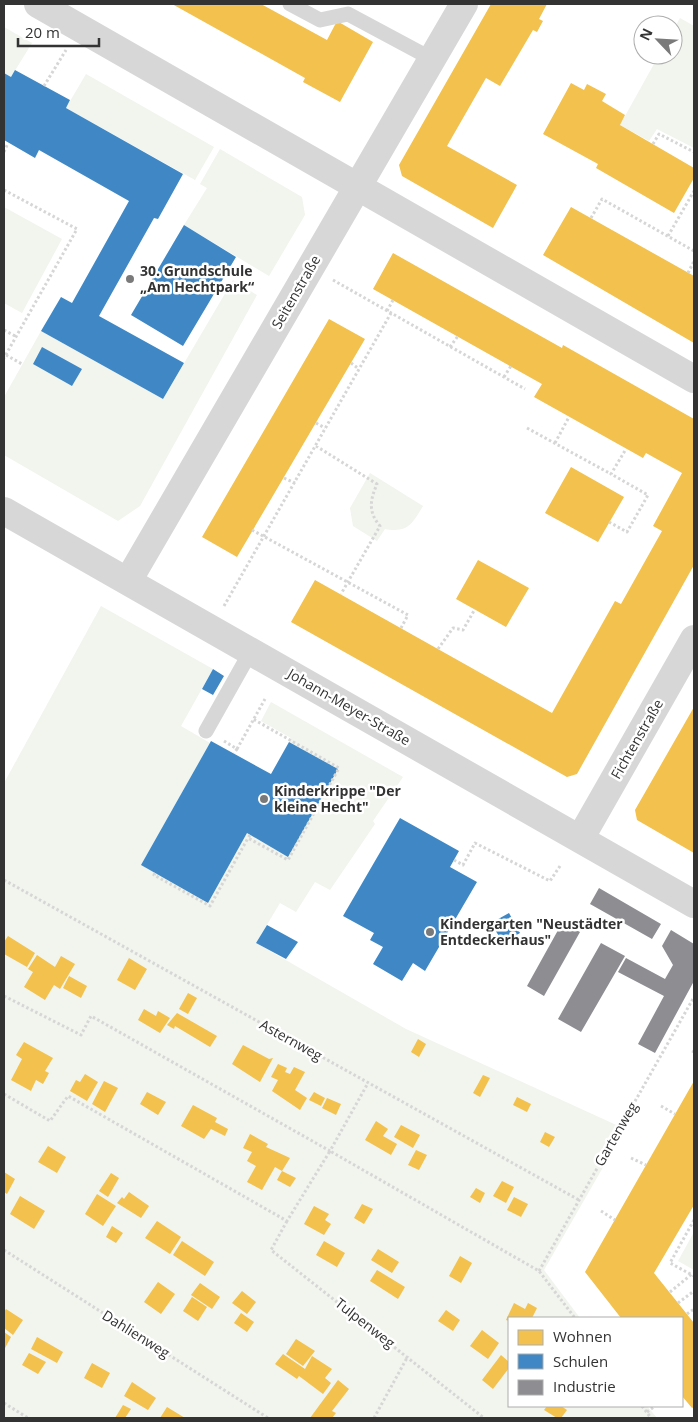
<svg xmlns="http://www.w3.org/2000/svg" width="698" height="1422" font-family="'Open Sans',sans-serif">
  <rect width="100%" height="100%" fill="#fff"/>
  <path fill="#f1f5ed" d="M680,18L694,26V148L657,129L649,141L620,125L659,55H673V30Z
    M4,27L32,43L11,77L4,73Z
    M86,74L214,147L195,180L66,108Z
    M220,149L302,197L305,215L269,276L184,225L207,188L200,184Z
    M4,207L62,239L22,313L4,303Z
    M233,280L257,295L140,506L118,521L4,455V397L41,331L163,399Z
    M370,473L423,506C412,524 408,533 385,529L377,541L353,526L350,508Z
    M101,606L213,669L181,726L210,743L141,865L208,903L247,833L288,856L337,769L289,742L291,738L261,721L271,702L403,777L373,821L375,824L330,890L315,882L296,912L280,903L256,943L406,1029L625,1129L544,1270L580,1318H509V1406H647L657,1418H4V783Z
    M694,1232V1270L678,1261Z"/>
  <path fill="#f2c14e" d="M172,4H261L327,40L337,21L373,42L340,102L303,82L305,78Z
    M491,4H547L539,19L543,21L537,32L533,30L500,86L486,78L447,146L517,185L493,228L402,176L399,165Z
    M571,83L584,90L587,84L606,94L602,101L625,115L620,125L694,168V178L674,213L596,168L598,164L543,134Z
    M571,207L694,276V343L543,255Z
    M393,253L562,348L563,345L694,419V565L577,774L567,777L291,622L315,580L552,713L615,601L621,604L662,531L653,526L682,473L646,453L643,458L534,397L542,384L373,289Z
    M329,319L365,339L237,557L202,537Z
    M571,467L624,497L598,542L545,513Z
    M478,560L529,588L506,627L456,599Z
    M694,707V853L637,820L635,810Z
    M8,936L35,953L27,967L4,954V942Z
    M37,955L55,967L61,956L75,964L60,989L54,985L45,1000L24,987L33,972L28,969Z
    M129,958L147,969L135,990L117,980Z
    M69,976L87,986L81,998L63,988Z
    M188,993L197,998L188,1014L179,1009Z
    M144,1009L156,1016L158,1011L170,1018L160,1033L138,1020Z
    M177,1013L217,1036L210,1047L175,1026L174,1029L167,1025Z
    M418,1039L426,1044L419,1057L411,1052Z
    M24,1042L53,1058L45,1071L49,1073L43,1084L36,1080L31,1091L11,1080L22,1059L16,1055Z
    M243,1045L269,1059L273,1058L260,1082L232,1064Z
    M278,1064L287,1068L285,1072L290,1074L294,1067L305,1072L295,1090L307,1098L300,1110L272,1091L278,1080L271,1077Z
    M85,1074L98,1082L87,1101L70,1091L76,1080L80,1082Z
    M483,1075L490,1078L480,1097L473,1093Z
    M104,1081L118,1088L105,1112L92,1104Z
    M694,1081V1205L654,1273L694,1323V1407L692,1408L682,1396V1318H621L585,1272Z
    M147,1092L166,1102L158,1115L140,1104Z
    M314,1092L325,1098L321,1106L309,1100Z
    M517,1097L531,1104L527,1112L513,1105Z
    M327,1098L341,1104L336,1115L322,1108Z
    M193,1105L217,1118L215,1122L228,1129L225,1136L211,1129L204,1139L181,1126Z
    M376,1121L388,1129L383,1136L397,1144L391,1155L365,1140Z
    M401,1125L420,1135L413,1148L394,1137Z
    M545,1132L555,1137L549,1147L540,1142Z
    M250,1134L268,1144L266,1147L290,1158L282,1171L275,1167L262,1190L247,1182L256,1166L247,1161L252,1152L243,1148Z
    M48,1146L66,1157L57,1173L38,1162Z
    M416,1150L427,1155L419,1170L408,1165Z
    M282,1171L296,1178L290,1187L277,1180Z
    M4,1172L15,1179L7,1194L4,1192Z
    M111,1173L119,1178L108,1197L99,1191Z
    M502,1181L514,1187L506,1203L493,1196Z
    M476,1188L485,1193L480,1203L470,1197Z
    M129,1192L149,1206L141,1218L117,1203L122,1197L124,1199Z
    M97,1194L116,1206L103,1226L85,1214Z
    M20,1196L45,1211L34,1229L10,1214Z
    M514,1197L528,1204L521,1217L507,1210Z
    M362,1204L373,1209L364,1224L354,1218Z
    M314,1206L329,1214L325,1220L331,1224L324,1235L304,1224Z
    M157,1221L181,1237L170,1254L145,1238Z
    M112,1226L123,1233L116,1243L106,1237Z
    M182,1241L214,1262L205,1276L173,1255Z
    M324,1241L345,1253L337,1267L316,1255Z
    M378,1249L399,1262L392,1273L371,1260Z
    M460,1256L472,1263L461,1283L449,1276Z
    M377,1270L405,1287L398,1299L370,1281Z
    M158,1282L175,1294L161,1314L144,1302Z
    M200,1283L220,1297L212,1309L191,1295Z
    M242,1291L256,1302L247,1314L232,1303Z
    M192,1297L207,1307L198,1321L183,1311Z
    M514,1303L525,1309L528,1303L537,1308L532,1318H509V1321L506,1320Z
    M6,1309L23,1320L13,1335L4,1328V1312Z
    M446,1310L460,1320L453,1331L438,1321Z
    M241,1313L254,1322L247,1332L234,1323Z
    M482,1330L499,1343L488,1359L470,1346Z
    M4,1332L11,1337L4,1350Z
    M37,1337L63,1352L57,1363L31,1349Z
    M296,1339L315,1351L303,1366L286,1354Z
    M29,1353L46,1362L38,1374L22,1365Z
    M283,1354L305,1369L312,1356L332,1369L325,1378L331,1383L323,1394L299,1376L297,1379L275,1364Z
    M501,1355L509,1362V1368L493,1389L482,1380Z
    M92,1363L110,1373L102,1388L84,1378Z
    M338,1380L349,1389L332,1411L336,1413L332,1418H310Z
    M132,1382L156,1398L148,1410L124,1396Z
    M123,1405L131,1409L125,1418H115Z
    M547,1406H561L567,1410L561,1418H557L544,1410Z
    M167,1407L185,1418H160Z"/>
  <path fill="#3f88c5" d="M15,70L70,100L66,108L183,174L158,219L154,218L99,316L184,363L163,399L41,331L61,297L72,303L129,201L39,150L35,158L4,140V73L11,77Z
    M184,225L236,257L183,346L131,315Z
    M42,347L82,369L72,386L33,364Z
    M213,669L224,676L213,695L202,689Z
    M211,741L271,774L289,742L338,769L288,857L247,833L208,903L141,865Z
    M400,818L459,851L450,867L477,882L425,971L413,963L402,981L373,964L383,947L370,940L374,933L343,916Z
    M509,913L520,933L503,943L491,923Z
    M267,925L298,942L286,959L256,943Z"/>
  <path fill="#8d8d92" d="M599,888L661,924L652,939L590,904Z
    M562,923L580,932L544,996L527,986Z
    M671,930L694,944V981L655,1053L638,1044L664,996L618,972L626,958L665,979L673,965L662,946Z
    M601,943L625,956L581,1032L558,1019Z"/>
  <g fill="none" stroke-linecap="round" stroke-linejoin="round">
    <path stroke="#d6d6d6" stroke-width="3" stroke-dasharray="2.5 2.5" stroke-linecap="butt" d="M44,86L66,50
      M653,144L659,134L694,152
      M4,152L8,143
      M4,190L77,229L4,358
      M591,218L602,199L694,251
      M668,236L694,191
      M688,273L694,261
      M333,280L525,389
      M387,311L393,300
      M4,330L17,337
      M450,347L458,336
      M6,355L22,364
      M351,363L359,369
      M504,377L511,366
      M316,423L325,428
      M527,428L611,474
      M555,443L569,417
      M316,446L377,484C370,500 368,512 380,526L341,594
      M284,478L295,483
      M609,522L627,532L648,495L611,474L626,449
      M252,530L408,615L401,628
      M224,606L391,313
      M438,649L453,628L463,630L475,609
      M224,741L237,749L234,753
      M237,749L265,699
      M250,835L248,838L288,860L339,768L253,719
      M454,860L463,865L475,843L550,881L560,866
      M155,873L154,875L210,906L248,838
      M4,880L579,1200
      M4,996L81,1035L91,1016L330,1151L368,1083
      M692,1051L694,1052
      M4,1094L50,1121L68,1096L287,1221L330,1151L539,1271L575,1318
      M661,1106L675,1114
      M631,1158L646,1165
      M601,1211L615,1220
      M694,1220L670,1263L694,1276
      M287,1221L271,1250L484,1418
      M4,1250L268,1418
      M539,1271L694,997
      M670,1292L692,1274
      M678,1303L694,1291
      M687,1314L694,1309
      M4,1403L28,1418
      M642,1406L651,1418
      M647,1412L655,1406
      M374,1418L408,1356"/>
    <path stroke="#d7d7d7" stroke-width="15" d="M290,4L320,20L348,14L432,59
      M206,731L251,651"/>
    <path stroke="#d7d7d7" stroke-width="28" d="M38,4L694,379
      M4,511L694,904
      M128,581L464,4
      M580,839L694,639"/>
  </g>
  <g fill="#7a7a7a" stroke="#fff" stroke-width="2">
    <circle cx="130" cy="279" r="5"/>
    <circle cx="264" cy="799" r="5"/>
    <circle cx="430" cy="932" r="5"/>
  </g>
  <g text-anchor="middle" stroke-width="5" stroke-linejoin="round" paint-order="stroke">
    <g font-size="14" font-weight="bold" fill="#333" stroke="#fff" text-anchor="start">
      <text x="140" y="276">30. Grundschule<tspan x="140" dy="16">„Am Hechtpark“</tspan></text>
      <text x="274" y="796">Kinderkrippe "Der<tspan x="274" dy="16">kleine Hecht"</tspan></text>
      <text x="440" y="929">Kindergarten "Neustädter<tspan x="440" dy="16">Entdeckerhaus"</tspan></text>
    </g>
    <g font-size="14" fill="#333" stroke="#fff">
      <text transform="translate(296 292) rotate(-60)" y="5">Seitenstraße</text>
      <text transform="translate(349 707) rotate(30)" y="5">Johann-Meyer-Straße</text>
      <text transform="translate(637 739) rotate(-60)" y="5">Fichtenstraße</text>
      <text transform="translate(291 1040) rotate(29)" y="5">Asternweg</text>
      <text transform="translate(616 1134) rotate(-60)" y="5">Gartenweg</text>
      <text transform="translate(365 1323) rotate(38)" y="5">Tulpenweg</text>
      <text transform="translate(136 1334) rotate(32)" y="5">Dahlienweg</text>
    </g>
  </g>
  <rect width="698" height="1422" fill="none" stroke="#333333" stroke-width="10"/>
  <rect x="508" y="1317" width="175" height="90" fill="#ffffff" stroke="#adadad"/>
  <rect x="518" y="1330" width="25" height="15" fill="#f2c14e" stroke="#adadad"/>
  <text x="553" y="1342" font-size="15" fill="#333333">Wohnen</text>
  <rect x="518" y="1354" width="25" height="15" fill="#3f88c5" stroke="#adadad"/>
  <text x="553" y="1367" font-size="15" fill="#333333">Schulen</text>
  <rect x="518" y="1380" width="25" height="15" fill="#8d8d92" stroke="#adadad"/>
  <text x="553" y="1392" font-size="15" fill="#333333">Industrie</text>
  <g transform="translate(658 40) rotate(295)"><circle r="24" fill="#ffffff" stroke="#adadad"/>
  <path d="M0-4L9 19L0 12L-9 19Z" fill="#7a7a7a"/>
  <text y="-8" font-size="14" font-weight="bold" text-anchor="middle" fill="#333333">N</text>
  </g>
  <path d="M18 38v8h81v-8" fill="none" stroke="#333333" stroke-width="2.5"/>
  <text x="25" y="38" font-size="15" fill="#333333" stroke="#ffffff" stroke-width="4" paint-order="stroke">20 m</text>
</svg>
